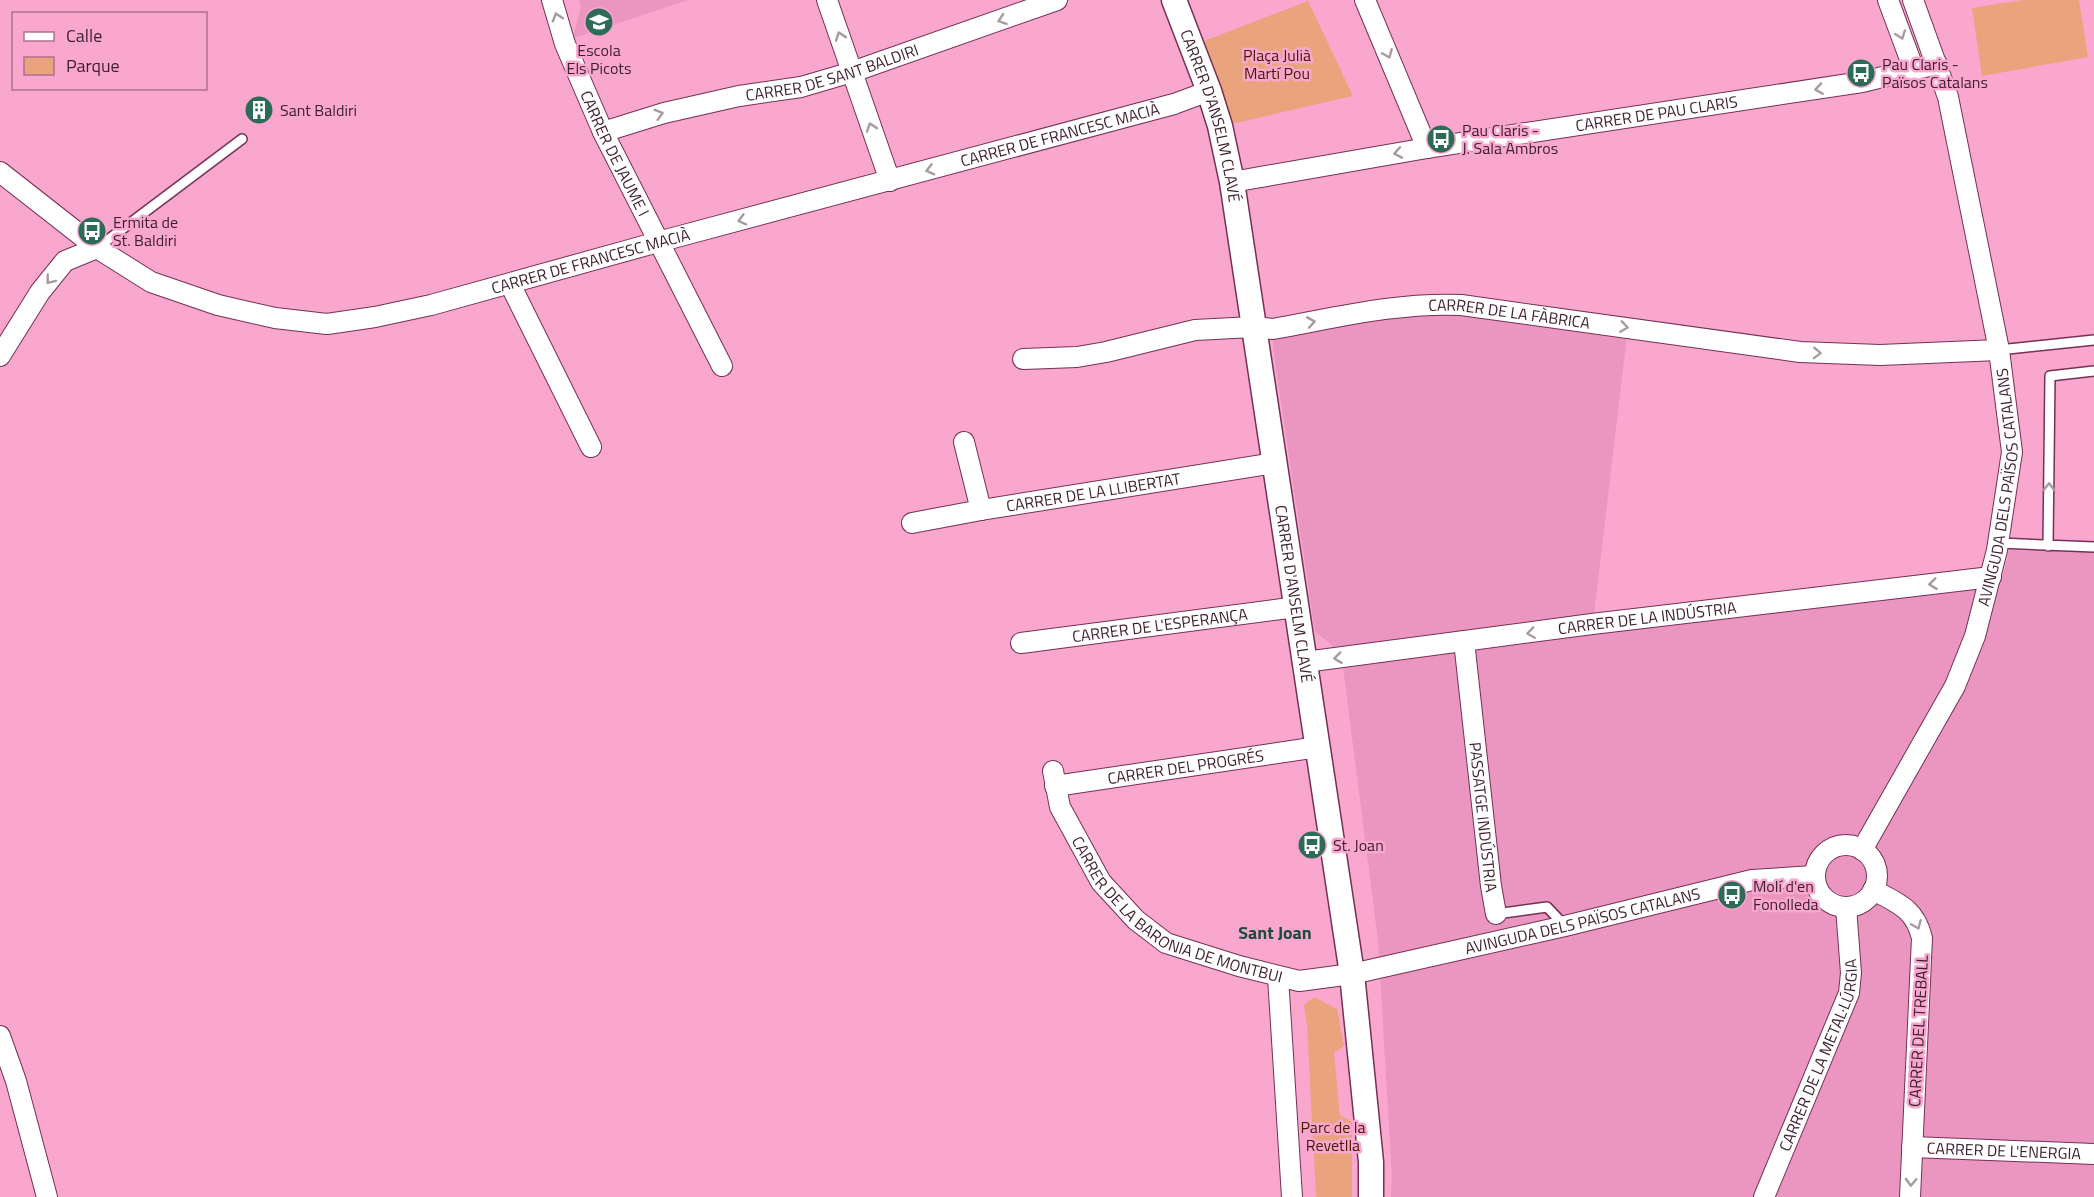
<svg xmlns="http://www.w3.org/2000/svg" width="2094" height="1197" font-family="'Titillium Web',sans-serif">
  <rect width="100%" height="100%" fill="#f9a7cf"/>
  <path fill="#eb96c0" d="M579,0H688L573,38L581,6Z
    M1399,306L1628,327L1593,624L2003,575L2009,550L2094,553V1197H1391L1392,1177L1378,941L1343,667L1331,644L1315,632L1273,348V329Z"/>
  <path fill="#e9a37d" d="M2023,0H2079L2088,57L1982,76L1972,8Z
    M1308,1L1353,96L1227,125L1199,43Z
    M1314,997L1337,1009L1344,1046L1334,1053L1340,1115L1352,1122V1197H1316L1307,1025L1304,1005Z"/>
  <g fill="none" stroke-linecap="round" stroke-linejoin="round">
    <g stroke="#753055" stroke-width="12">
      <path id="service" d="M97,248L242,139
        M1999,350L2094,340
        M1999,543L2094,547
        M2048,546L2050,376L2094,371
        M1496,914L1547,907L1565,926"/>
    </g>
    <g stroke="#753055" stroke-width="22">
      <g id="minor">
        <path id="s1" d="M552,0L565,44L603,132L722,366"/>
        <path d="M827,0L890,181"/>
        <path d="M1365,0L1427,148"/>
        <path d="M1888,0L1914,70"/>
        <path id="s2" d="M603,132L664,113L739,96L801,87L852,72L1057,0"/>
        <path id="s3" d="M0,172L97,248L151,282L218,305L275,318L327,324L375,317L431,305L658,242L1174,104L1209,91"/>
        <path id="s4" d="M1232,182L1427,148L1862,82L1937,64"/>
        <path d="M510,284L591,447"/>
        <path d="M0,356L40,292L65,261L97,248"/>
        <path id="s5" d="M1023,359L1077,357L1106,352L1195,330L1253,327L1273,329C1335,318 1398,302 1461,305L1800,352L1880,355L1999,350"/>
        <path d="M964,442L981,510"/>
        <path id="s6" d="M912,523L981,510L1275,463"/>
        <path id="s7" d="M1464,641L1491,886L1496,914"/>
        <path id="s8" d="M1021,643L1297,607"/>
        <path id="s9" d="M1305,662L1592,624L1991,577"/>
        <path id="s10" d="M1053,771L1060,807L1101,882L1136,920L1166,943L1239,966L1299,981L1352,974L1565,926L1752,880L1814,876"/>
        <path id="s11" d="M1055,786L1318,747"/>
        <circle cx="1846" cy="876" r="31"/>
        <path id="s12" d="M1862,850L1955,686L1975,636L1997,550L2012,452L1999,350L1948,97L1913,0"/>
        <path d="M1873,890C1898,903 1915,909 1922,938L1910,1197"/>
        <path d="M1278,977L1292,1197"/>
        <path d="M0,1036L16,1081L47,1197"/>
        <path id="s13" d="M1912,1147L2094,1154"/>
        <path id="s14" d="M1764,1197L1849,993L1851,973L1846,907"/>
      </g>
    </g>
    <g stroke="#753055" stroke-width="27">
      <g id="tertiary">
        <path id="s15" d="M1174,0L1209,91L1220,126L1232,182L1352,974L1371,1162V1197"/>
      </g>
    </g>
    <use href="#service" stroke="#fff" stroke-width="9"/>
    <use href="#minor" stroke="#fff" stroke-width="20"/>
    <use href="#tertiary" stroke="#fff" stroke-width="24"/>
  </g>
  <defs><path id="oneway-chevron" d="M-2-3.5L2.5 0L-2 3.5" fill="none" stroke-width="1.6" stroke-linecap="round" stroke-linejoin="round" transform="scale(1.5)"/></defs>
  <g stroke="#a89aa1">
    <use href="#oneway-chevron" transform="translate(557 17) rotate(-107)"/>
    <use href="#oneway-chevron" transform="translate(1002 20) rotate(161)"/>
    <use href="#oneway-chevron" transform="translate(1901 35) rotate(70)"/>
    <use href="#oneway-chevron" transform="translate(840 36) rotate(-109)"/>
    <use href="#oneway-chevron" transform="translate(1388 54) rotate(67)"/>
    <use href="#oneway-chevron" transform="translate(1819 89) rotate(171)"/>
    <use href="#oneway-chevron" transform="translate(659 114) rotate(-16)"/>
    <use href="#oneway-chevron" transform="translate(871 127) rotate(-109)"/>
    <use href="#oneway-chevron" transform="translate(1398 153) rotate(170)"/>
    <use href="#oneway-chevron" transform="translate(930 170) rotate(165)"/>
    <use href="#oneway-chevron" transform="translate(742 220) rotate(165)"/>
    <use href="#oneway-chevron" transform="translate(50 280) rotate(128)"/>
    <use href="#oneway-chevron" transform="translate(1311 322) rotate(-10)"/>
    <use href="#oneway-chevron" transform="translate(1624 327) rotate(8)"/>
    <use href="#oneway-chevron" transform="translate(1817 353) rotate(2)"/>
    <use href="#oneway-chevron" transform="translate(2049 487) rotate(-89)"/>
    <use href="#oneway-chevron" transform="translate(1933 584) rotate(173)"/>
    <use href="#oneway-chevron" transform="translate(1531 633) rotate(172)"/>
    <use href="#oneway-chevron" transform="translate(1338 658) rotate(173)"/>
    <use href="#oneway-chevron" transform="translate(1917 925) rotate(67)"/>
    <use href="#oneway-chevron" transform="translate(1911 1182) rotate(93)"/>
  </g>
  <defs>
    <g id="school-disc" transform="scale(1.5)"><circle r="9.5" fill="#2e6b57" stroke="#f9a7cf"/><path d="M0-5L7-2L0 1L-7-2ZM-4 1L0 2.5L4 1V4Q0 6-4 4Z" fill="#fff"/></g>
    <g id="bus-disc" transform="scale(1.5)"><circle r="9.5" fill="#2e6b57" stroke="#f9a7cf"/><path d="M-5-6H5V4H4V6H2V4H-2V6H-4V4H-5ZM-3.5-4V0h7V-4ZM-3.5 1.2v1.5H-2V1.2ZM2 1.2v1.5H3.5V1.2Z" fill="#fff"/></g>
    <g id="building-disc" transform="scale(1.5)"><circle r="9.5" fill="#2e6b57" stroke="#f9a7cf"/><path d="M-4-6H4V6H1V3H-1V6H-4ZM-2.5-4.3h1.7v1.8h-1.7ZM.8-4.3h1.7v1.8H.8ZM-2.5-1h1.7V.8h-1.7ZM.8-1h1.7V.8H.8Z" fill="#fff"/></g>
  </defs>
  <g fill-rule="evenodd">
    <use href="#school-disc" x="599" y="22"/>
    <use href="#bus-disc" x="1861" y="73"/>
    <use href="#building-disc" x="259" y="110"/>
    <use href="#bus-disc" x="1441" y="139"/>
    <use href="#bus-disc" x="92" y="231"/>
    <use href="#bus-disc" x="1312" y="845"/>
    <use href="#bus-disc" x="1732" y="895"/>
  </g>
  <g text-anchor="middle" stroke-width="5" stroke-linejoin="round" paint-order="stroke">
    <g font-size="16" fill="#3e1e2e" stroke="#f9a7cf" text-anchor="start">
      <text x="599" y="56" text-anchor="middle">Escola<tspan x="599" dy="18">Els Picots</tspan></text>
      <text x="1882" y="70">Pau Claris -<tspan x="1882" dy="18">Països Catalans</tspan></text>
      <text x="280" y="116">Sant Baldiri</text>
      <text x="1462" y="136">Pau Claris -<tspan x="1462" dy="18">J. Sala Ambros</tspan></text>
      <text x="113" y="228">Ermita de<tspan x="113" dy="18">St. Baldiri</tspan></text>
      <text x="1333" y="851">St. Joan</text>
      <text x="1753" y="892">Molí d'en<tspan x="1753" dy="18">Fonolleda</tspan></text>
    </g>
    <g font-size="16" fill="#461b00" stroke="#f9a7cf">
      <text x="1277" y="61">Plaça Julià<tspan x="1277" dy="18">Martí Pou</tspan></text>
      <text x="1333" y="1133">Parc de la<tspan x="1333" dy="18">Revetlla</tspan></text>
    </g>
    <g font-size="16" fill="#3e1e2e" stroke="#f9a7cf">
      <text dy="6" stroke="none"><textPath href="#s2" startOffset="237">CARRER DE SANT BALDIRI</textPath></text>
      <text dy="6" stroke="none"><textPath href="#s4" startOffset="430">CARRER DE PAU CLARIS</textPath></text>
      <text dy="6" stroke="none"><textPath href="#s15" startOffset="122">CARRER D'ANSELM CLAVÉ</textPath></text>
      <text dy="6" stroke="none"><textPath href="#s3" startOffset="1126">CARRER DE FRANCESC MACIÀ</textPath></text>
      <text dy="6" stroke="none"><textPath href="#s1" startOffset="166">CARRER DE JAUME I</textPath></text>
      <text dy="6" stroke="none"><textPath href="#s3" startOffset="640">CARRER DE FRANCESC MACIÀ</textPath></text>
      <text dy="6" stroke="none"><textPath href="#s5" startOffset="492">CARRER DE LA FÀBRICA</textPath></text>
      <text dy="6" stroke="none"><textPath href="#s12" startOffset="394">AVINGUDA DELS PAÏSOS CATALANS</textPath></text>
      <text dy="6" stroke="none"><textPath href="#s6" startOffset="184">CARRER DE LA LLIBERTAT</textPath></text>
      <text dy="6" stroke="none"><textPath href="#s15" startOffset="608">CARRER D'ANSELM CLAVÉ</textPath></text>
      <text dy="6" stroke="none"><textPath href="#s9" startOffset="345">CARRER DE LA INDÚSTRIA</textPath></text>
      <text dy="6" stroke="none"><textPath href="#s8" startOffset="140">CARRER DE L'ESPERANÇA</textPath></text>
      <text dy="6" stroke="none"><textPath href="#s11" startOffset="132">CARRER DEL PROGRÉS</textPath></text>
      <text dy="6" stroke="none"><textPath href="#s7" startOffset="177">PASSATGE INDÚSTRIA</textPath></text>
      <text dy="6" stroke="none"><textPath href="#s10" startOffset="202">CARRER DE LA BARONIA DE MONTBUI</textPath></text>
      <text dy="6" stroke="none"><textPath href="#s10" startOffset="640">AVINGUDA DELS PAÏSOS CATALANS</textPath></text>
      <text transform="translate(1918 1031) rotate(-87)" y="6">CARRER DEL TREBALL</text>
      <text dy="6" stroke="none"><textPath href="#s14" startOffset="153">CARRER DE LA METAL·LÚRGIA</textPath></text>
      <text dy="6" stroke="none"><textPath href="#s13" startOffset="92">CARRER DE L'ENERGIA</textPath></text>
    </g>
    <g font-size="18" font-weight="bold" fill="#1a4c3c" stroke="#f9a7cf">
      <text x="1275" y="939">Sant Joan</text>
    </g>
  </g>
  <rect x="12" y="12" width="195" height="78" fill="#f9a7cf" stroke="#ae708f" stroke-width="1.5"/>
  <rect x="24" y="32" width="30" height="9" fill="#ffffff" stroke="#ae708f" stroke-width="1.5"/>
  <text x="66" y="42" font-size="18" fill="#3e1e2e">Calle</text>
  <rect x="24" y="57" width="30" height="18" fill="#e9a37d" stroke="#ae708f" stroke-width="1.5"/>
  <text x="66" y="72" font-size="18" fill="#3e1e2e">Parque</text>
</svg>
